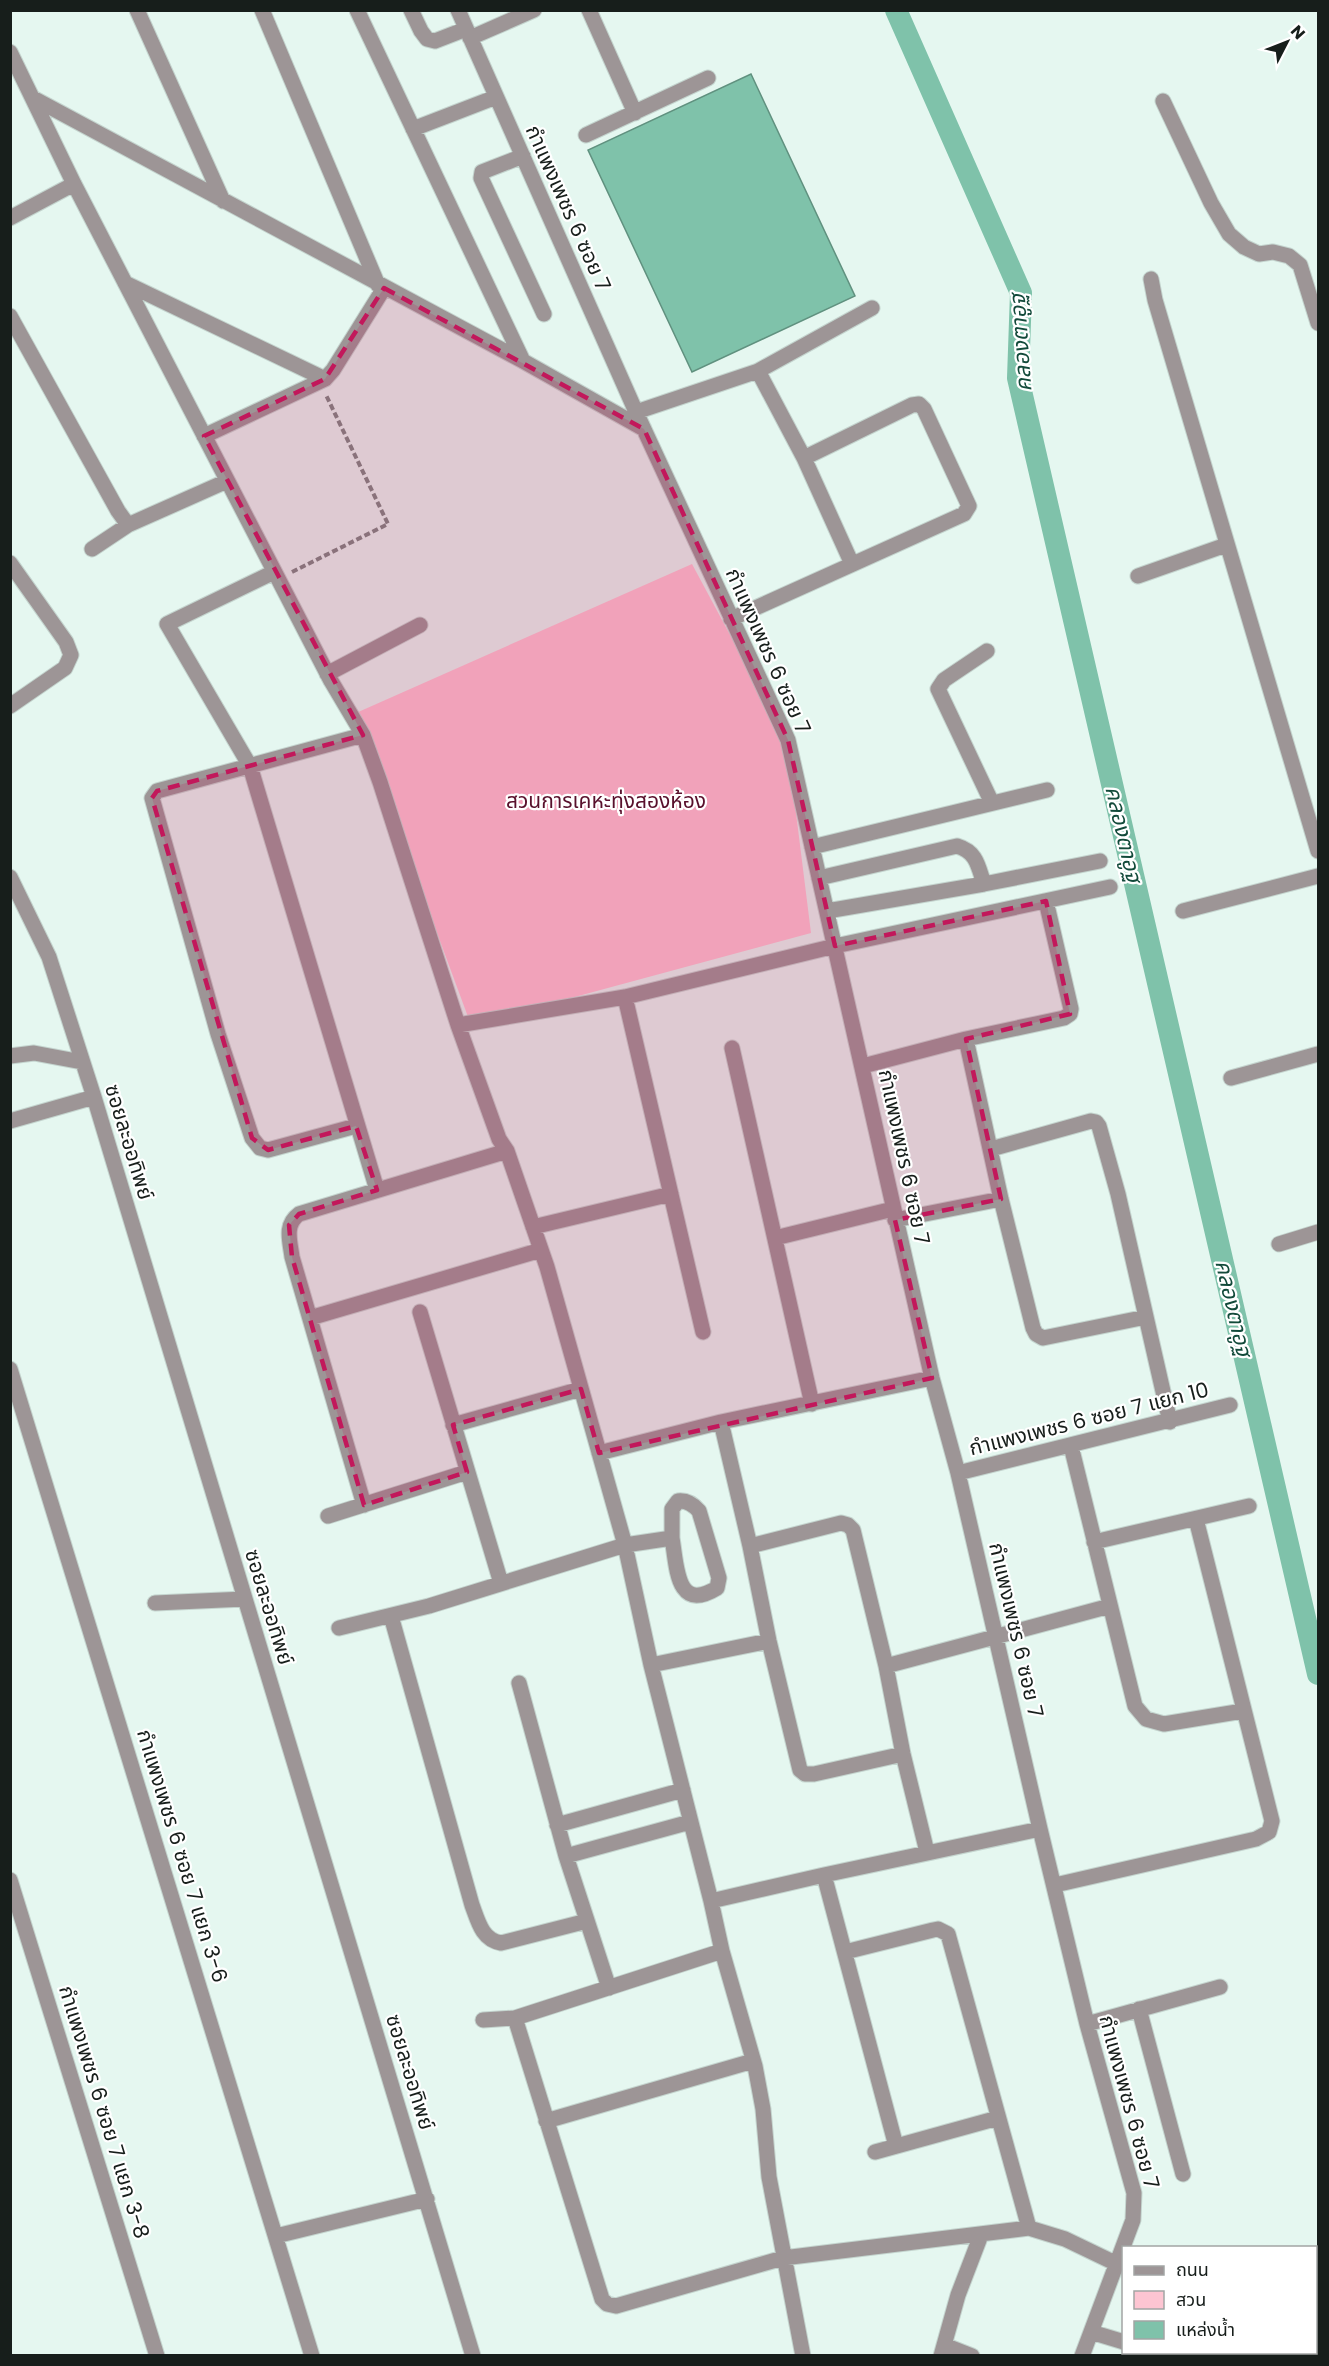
<svg xmlns="http://www.w3.org/2000/svg" width="1329" height="2366" font-family="Poppins,'Noto Sans Thai',sans-serif">
  <rect width="100%" height="100%" fill="#e5f7f0"/>
  <path fill="#fdc5d2" d="M692,564L787,741L811,933L471,1025L356,713Z"/>
  <path fill="#7fc2aa" stroke="#60917f" stroke-width="1.5" d="M751,74L855,296L692,372L588,150Z"/>
  <g fill="none" stroke-linecap="round" stroke-linejoin="round">
    <path stroke="#7fc2aa" stroke-width="22" d="M896,10L1021,293L1018,378L1318,1674"/>
    <g stroke="#c4d4ce" stroke-width="17">
      <path id="minor" d="M137,10L223,201
        M262,10L378,285
        M357,10L523,361L644,429
        M411,10L421,31L427,39L435,41L466,29
        M458,10L636,412L788,740L932,1378L958,1473L1040,1829L1087,2024L1134,2193L1133,2220L1082,2356
        M589,10L635,113
        M470,38L534,10
        M10,52L74,184L331,681L363,735L380,782L458,1025L499,1139L507,1151L547,1267L625,1545L651,1665L711,1901L722,1951L755,2066L763,2109L769,2177L803,2356
        M33,98L523,361
        M1163,101L1211,203L1229,234L1244,247L1259,254L1273,252L1289,256L1300,265L1318,323
        M413,129L496,97
        M586,135L708,78
        M523,156L482,172L481,178L544,314
        M10,218L74,184
        M1151,279L1155,300L1318,851
        M125,283L325,379
        M10,316L118,511L128,525L227,481
        M758,371L804,458L852,564
        M636,412L758,371L872,308
        M204,436L325,379L333,370L384,288
        M92,549L128,525
        M10,563L66,642L71,655L65,668L10,706
        M274,572L167,624L250,766L377,1190
        M1138,576L1226,545
        M731,619L964,514L969,506L924,409L919,404L912,405L804,458
        M987,651L944,680L938,689L992,803
        M327,674L420,625
        M812,847L1047,790
        M10,877L49,957L94,1097L473,2356
        M819,878L957,846C977,852 978,866 984,884
        M827,911L984,884L1100,861
        M1183,911L1318,876
        M625,997L703,1332
        M458,1025L625,997L835,946L1110,887
        M966,1039L1001,1199L1033,1328L1036,1334L1043,1338L1146,1317
        M732,1048L812,1404
        M10,1056L34,1053L82,1062
        M863,1066L966,1039L1064,1018L1070,1014L1071,1009L1046,901
        M1231,1078L1318,1054
        M10,1121L94,1097
        M356,1126L268,1150L260,1148L252,1138L218,1034L152,798L157,791L363,735
        M991,1149L1091,1121L1096,1122L1099,1126L1118,1194L1170,1422
        M895,1220L1001,1199
        M533,1227L671,1194
        M775,1238L893,1209
        M1279,1244L1318,1232
        M420,1312L501,1583
        M310,1318L541,1250
        M10,1369L312,2356
        M721,1422L750,1546L769,1641L800,1770L805,1774H814L903,1754
        M453,1425L581,1389
        M1071,1446L1135,1706L1146,1719L1164,1724L1243,1711
        M599,1453L721,1422L932,1378
        M958,1473L1230,1405
        M364,1505L292,1257C290,1241 284,1225 299,1214L507,1151
        M328,1516L467,1472
        M1094,1542L1249,1506
        M750,1546L841,1523L848,1525L853,1530L886,1666
        M155,1603L245,1599
        M391,1616L472,1905C478,1921 482,1940 501,1943L587,1921
        M339,1628L429,1606L625,1545L672,1538V1509L678,1501C687,1500 693,1504 699,1511L719,1578L717,1588C676,1613 677,1567 672,1538
        M651,1665L769,1641
        M519,1683L566,1856L609,1988
        M557,1825L683,1790
        M927,1852L903,1754L886,1666L1110,1606
        M566,1856L690,1822
        M824,1875L896,2146
        M10,1880L157,2356
        M1055,1885L1256,1839L1269,1832L1272,1821L1196,1519
        M711,1901L824,1875L1040,1829
        M845,1952L933,1930L938,1929L948,1934L1029,2228
        M1139,2009L1183,2174
        M515,2018L602,2299L607,2304L616,2306L783,2258L1029,2228L1065,2239L1117,2264
        M483,2020L515,2018L722,1951
        M1087,2024L1220,1987
        M546,2121L753,2061
        M875,2152L998,2118
        M276,2236L427,2199
        M1091,2332L1124,2342
        M1316,2337L1318,2336
        M944,2345L972,2356
        M1157,2352L1167,2356
        M1289,2352L1290,2356
        M941,2356L958,2295L981,2235
        M1211,2356L1229,2352"/>
    </g>
    <path stroke="#7c8984" stroke-width="4" stroke-dasharray="6 3" stroke-linecap="butt" d="M292,572L388,524L326,395"/>
    <use href="#minor" stroke="#9d9596" stroke-width="15"/>
  </g>
  <path fill="#c2185b" fill-opacity="0.2" stroke="#c2185b" stroke-width="4.5" stroke-dasharray="12 8" stroke-linejoin="round" d="M384,288L644,429L788,740L835,946L1046,901L1070,1014L966,1039L1001,1199L895,1220L932,1378L599,1453L581,1389L453,1425L467,1472L364,1505L292,1257L289,1225L299,1214L377,1190L356,1126L268,1150L252,1138L152,798L157,791L363,735L204,436L325,379Z"/>
  <g text-anchor="middle" stroke-width="4.5" stroke-linejoin="round" paint-order="stroke">
    <g font-size="21" fill="#171e1b" stroke="#fff">
      <text transform="translate(568 208) rotate(66)" y="7">กำแพงเพชร 6 ซอย 7</text>
      <text transform="translate(768 651) rotate(66)" y="7">กำแพงเพชร 6 ซอย 7</text>
      <text transform="translate(129 1142) rotate(73)" y="7">ซอยละออทิพย์</text>
      <text transform="translate(904 1157) rotate(78)" y="7">กำแพงเพชร 6 ซอย 7</text>
      <text transform="translate(1089 1419) rotate(-14)" y="7">กำแพงเพชร 6 ซอย 7 แยก 10</text>
      <text transform="translate(269 1607) rotate(73)" y="7">ซอยละออทิพย์</text>
      <text transform="translate(1016 1630) rotate(77)" y="7">กำแพงเพชร 6 ซอย 7</text>
      <text transform="translate(182 1856) rotate(73)" y="7">กำแพงเพชร 6 ซอย 7 แยก 3-6</text>
      <text transform="translate(410 2072) rotate(73)" y="7">ซอยละออทิพย์</text>
      <text transform="translate(1129 2102) rotate(75)" y="7">กำแพงเพชร 6 ซอย 7</text>
      <text transform="translate(104 2112) rotate(73)" y="7">กำแพงเพชร 6 ซอย 7 แยก 3-8</text>
    </g>
    <g font-size="21" fill="#59102c" stroke="#fff">
      <text x="606" y="808">สวนการเคหะทุ่งสองห้อง</text>
    </g>
    <g font-size="22" font-style="italic" fill="#124a3a" stroke="#fff">
      <text transform="translate(1020 343) rotate(-94)" y="8">คลองตาอูฐ</text>
      <text transform="translate(1124 834) rotate(77)" y="8">คลองตาอูฐ</text>
      <text transform="translate(1234 1308) rotate(77)" y="8">คลองตาอูฐ</text>
    </g>
  </g>
  <rect width="1329" height="2366" fill="none" stroke="#171e1b" stroke-width="24"/>
  <rect x="1122" y="2246" width="195" height="108" fill="#ffffff" stroke="#a2a5a4" stroke-width="1.5"/>
  <rect x="1134" y="2266" width="30" height="9" fill="#9d9596" stroke="#a2a5a4" stroke-width="1.5"/>
  <text x="1176" y="2276" font-size="18" fill="#171e1b">ถนน</text>
  <rect x="1134" y="2291" width="30" height="18" fill="#fdc5d2" stroke="#a2a5a4" stroke-width="1.5"/>
  <text x="1176" y="2306" font-size="18" fill="#171e1b">สวน</text>
  <rect x="1134" y="2321" width="30" height="18" fill="#7fc2aa" stroke="#a2a5a4" stroke-width="1.5"/>
  <text x="1176" y="2336" font-size="18" fill="#171e1b">แหล่งน้ำ</text>
  <g transform="translate(1287 42) rotate(48)" stroke="#ffffff" stroke-width="4.5" paint-order="stroke">
  <path d="M0-4.5L10 22L0 15L-10 22Z" fill="#171e1b"/>
  <text y="-9" font-size="16" font-weight="bold" text-anchor="middle" fill="#171e1b">N</text>
  </g>
</svg>
